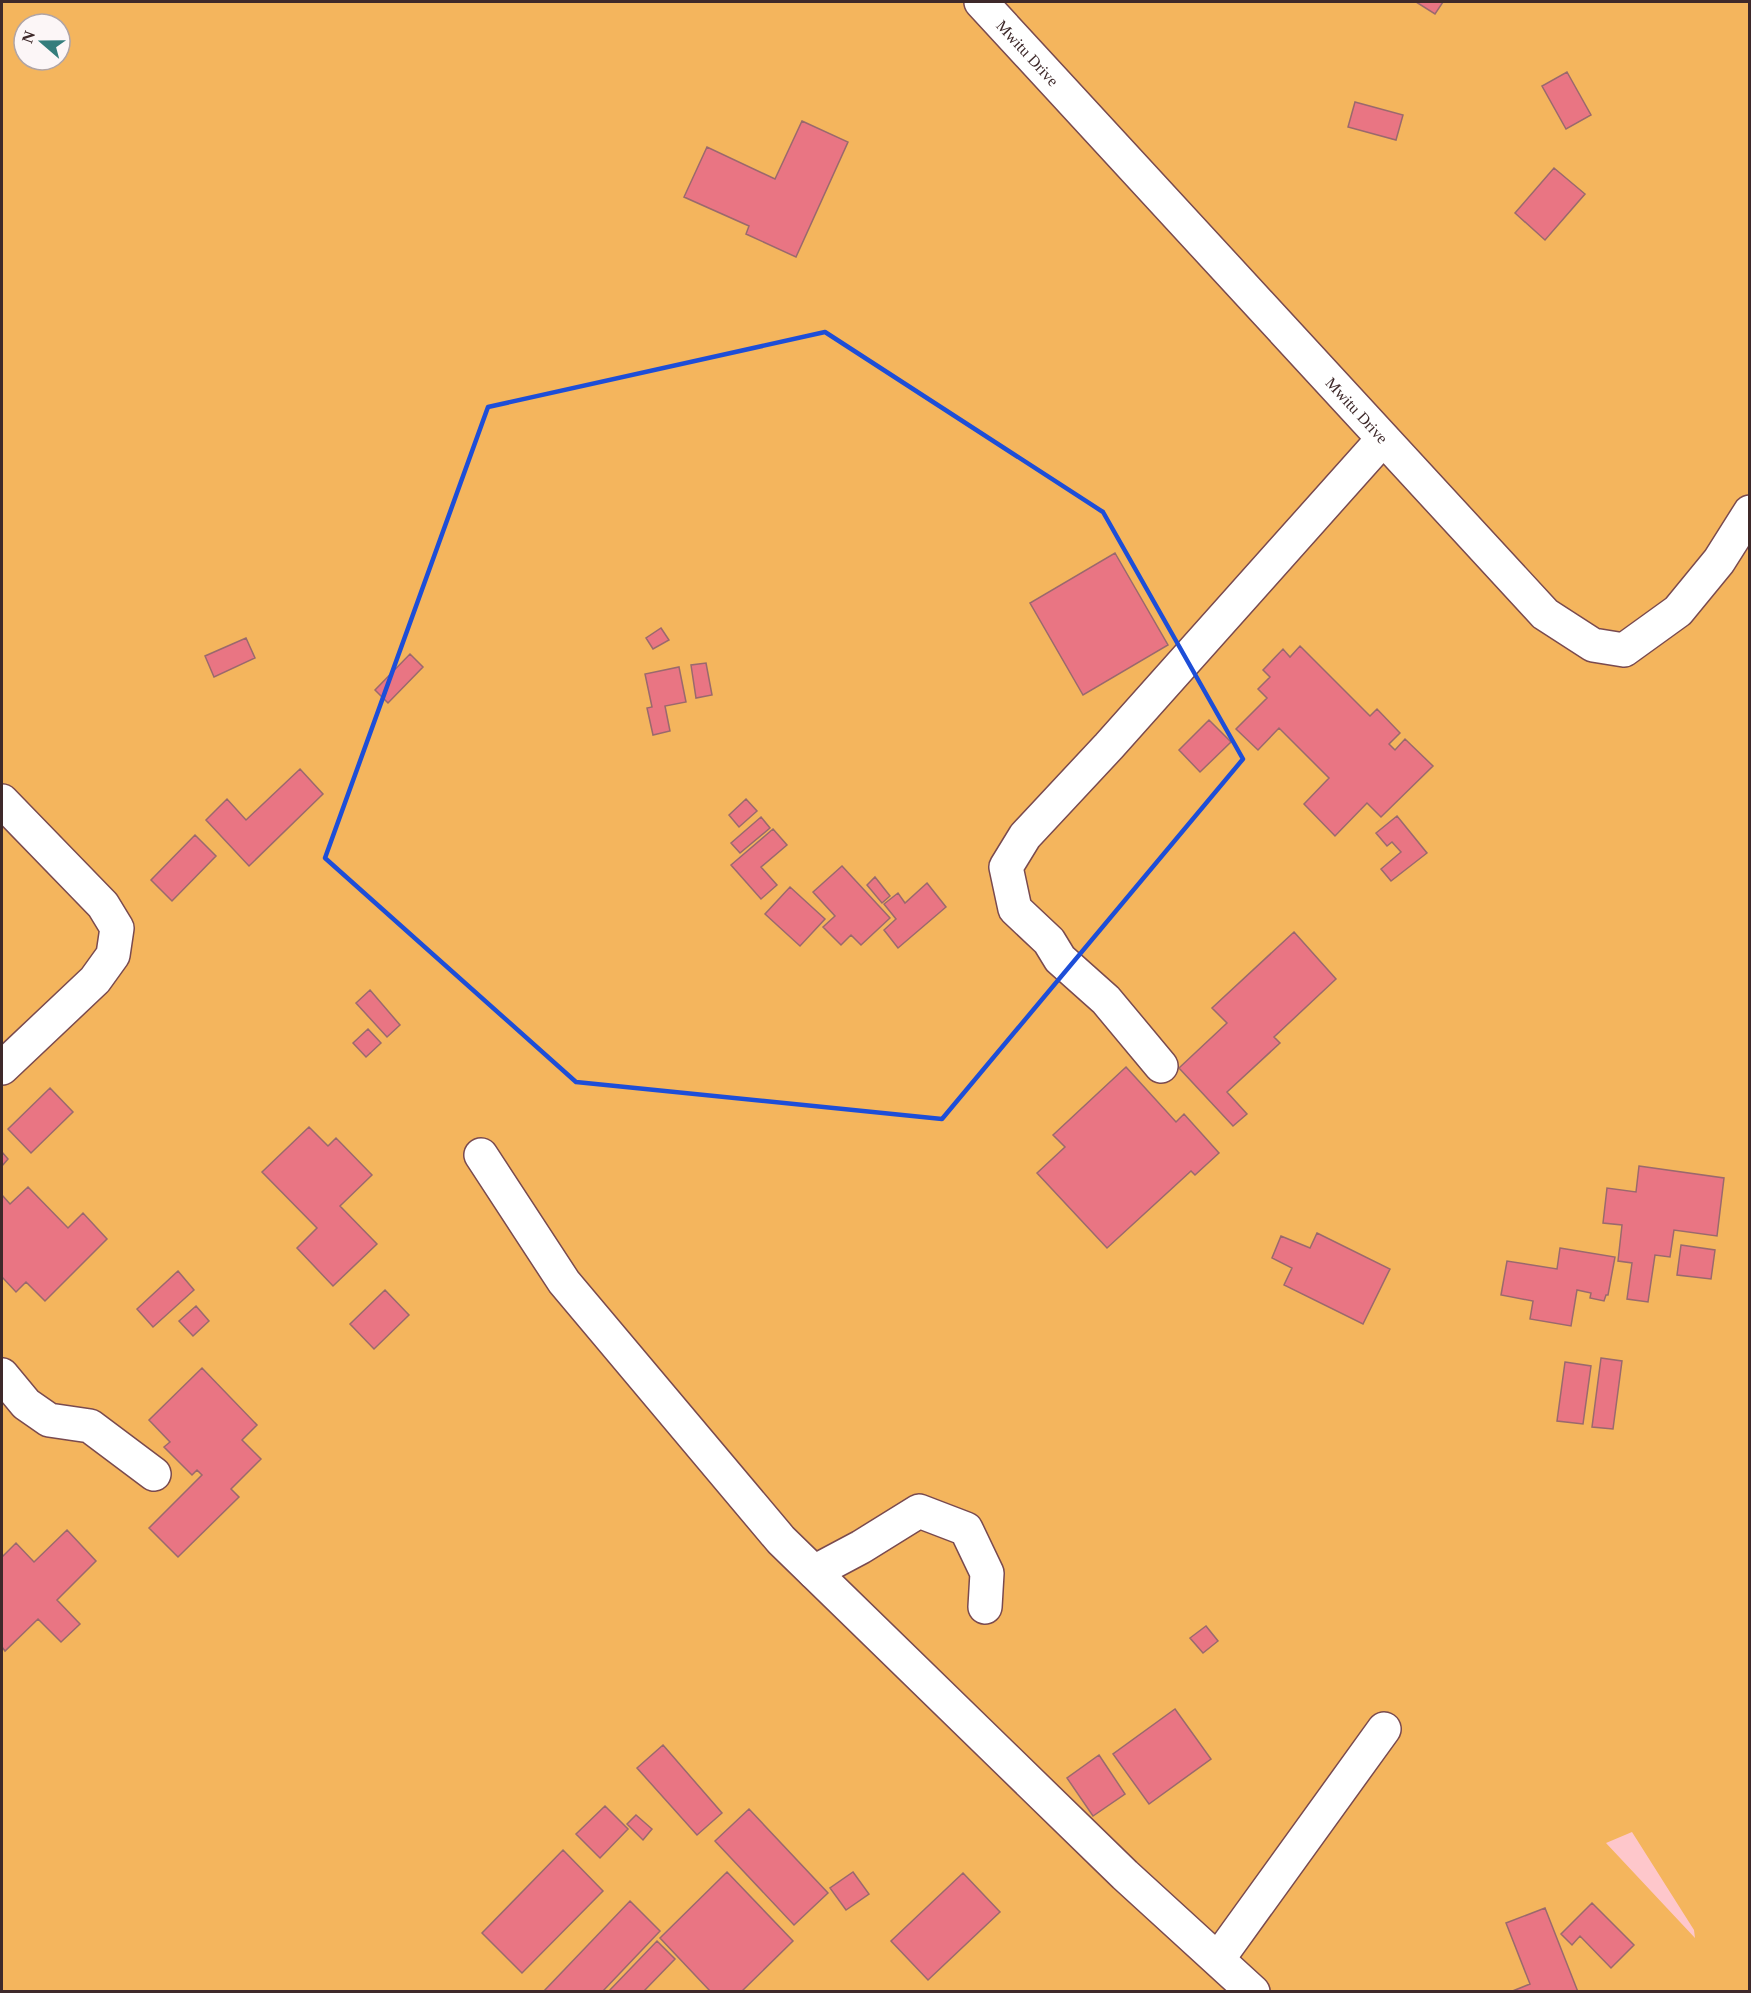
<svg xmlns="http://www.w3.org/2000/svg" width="1751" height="1993" font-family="'Times New Roman',serif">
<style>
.green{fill:#f4b55d;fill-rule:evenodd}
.building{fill:#e97583;stroke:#9a696d;stroke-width:1.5}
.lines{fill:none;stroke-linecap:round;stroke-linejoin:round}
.minor-casing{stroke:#794a4f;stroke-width:36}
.minor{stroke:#fff;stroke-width:33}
.marked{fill:none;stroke:#1d4ed8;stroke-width:4.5;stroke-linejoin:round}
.labels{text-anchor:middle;stroke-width:5;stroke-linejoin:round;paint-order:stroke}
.street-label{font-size:16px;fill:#3e292a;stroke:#fcf6f7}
</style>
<rect width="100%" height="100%" fill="#fec7cb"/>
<path class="green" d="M2,2h1747v1989l-1747,1zM24,24h36v36h-36zM1632,1832l62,98 1,8 -89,-95z"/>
<path class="building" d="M1416,2h27l-8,12z
M1567,72l24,43 -25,14 -24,-43z
M1355,102l48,13 -7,25 -48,-13z
M802,121l46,21 -52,115 -50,-23 3,-8 -65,-29 23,-50 68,32z
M1554,168l31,26 -40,46 -30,-27z
M1115,553l53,92 -85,50 -53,-92z
M661,628l8,12 -16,9 -7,-11z
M246,638l9,20 -41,19 -9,-21z
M1300,646l70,70 7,-7 23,24 -11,11 6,6 10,-11 28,27 -52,51 -14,-14 -32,33 -31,-32 25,-26 -50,-50 -21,22 -22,-21 31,-31 -9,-9 12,-12 -7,-7 20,-21 7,8z
M410,654l13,13 -35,36 -13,-13z
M706,663l6,32 -16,3 -5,-33z
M679,667l7,35 -21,4 5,25 -17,4 -6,-27 5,-1 -7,-33z
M1209,720l22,22 -31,30 -21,-22z
M300,769l23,25 -74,72 -43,-46 21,-21 19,21z
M746,799l11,12 -18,16 -10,-12z
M1397,816l30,37 -36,28 -10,-12 20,-17 -9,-10 -5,4 -11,-13z
M761,817l9,11 -30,25 -9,-10z
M773,829l14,16 -26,22 16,18 -16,14 -30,-34z
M195,835l21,21 -44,45 -21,-21z
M842,866l48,52 -29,27 -10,-10 -10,10 -18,-18 12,-11 -22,-24z
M875,877l15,19 -8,7 -15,-18z
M927,883l19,24 -48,41 -14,-18 12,-11 -12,-15 14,-11 7,10z
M790,887l35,32 -25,27 -35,-32z
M1294,932l42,47 -62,58 6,6 -53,49 20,22 -14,12 -54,-58 48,-45 -15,-15z
M370,990l30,35 -13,12 -31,-34z
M368,1029l13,14 -15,14 -13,-14z
M1126,1067l50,55 8,-8 35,39 -24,22 -4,-4 -84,77 -70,-75 28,-26 -12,-12z
M50,1088l23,24 -42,41 -23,-24z
M309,1127l19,19 8,-8 36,37 -32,31 37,38 -44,42 -36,-38 20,-20 -55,-56z
M2,1152l6,7 -6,7z
M1639,1166l85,12 -7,58 -43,-6 -4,27 -15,-2 -7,47 -21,-3 5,-36 -14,-2 4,-36 -19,-2 4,-35 29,4z
M28,1187l40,41 15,-15 24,26 -62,62 -19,-19 -10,10 -14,-15v-82l8,9z
M1317,1233l73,36 -27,55 -79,-39 8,-17 -20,-10 9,-22 29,12z
M1681,1245l34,5 -4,29 -34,-4z
M1560,1248l55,9 -7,38h-2l-2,6 -14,-3 1,-5 -14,-3 -6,36 -41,-7 3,-18 -32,-6 6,-34 50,8z
M178,1271l16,19 -41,37 -16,-18z
M385,1290l24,25 -35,34 -24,-25z
M196,1306l13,15 -16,15 -14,-15z
M1601,1358l21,3 -9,68 -21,-2z
M1565,1362l26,4 -8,58 -26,-3z
M202,1368l55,57 -15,15 19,19 -30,30 8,8 -61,60 -29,-29 53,-53 -5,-5 -5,5 -28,-28 6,-5 -21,-22z
M67,1530l29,31 -39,39 23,24 -19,18 -23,-23 -33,32 -3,-4v-90l14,-14 18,19z
M1206,1626l12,15 -15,12 -13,-15z
M1175,1709l36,50 -62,45 -36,-50z
M663,1745l59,68 -25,22 -60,-67z
M1099,1755l26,39 -32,22 -26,-38z
M605,1806l23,23 -28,29 -24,-24z
M749,1809l79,84 -34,32 -79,-84z
M636,1815l16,14 -9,11 -16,-16z
M563,1850l40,41 -81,82 -40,-40z
M727,1872l66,69 -52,51h-30l-51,-54z
M853,1872l16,22 -23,16 -16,-22z
M963,1873l37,39 -72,68 -37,-39z
M630,1901l30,30 -58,61h-59z
M1592,1903l42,42 -23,23 -31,-32 -8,9 -11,-11z
M1545,1908l33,84h-68l20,-8 -24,-61z
M657,1941l18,18 -32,33h-35z"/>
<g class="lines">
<defs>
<g id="minor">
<path id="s1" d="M981,2l564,612 48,31 31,5 54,-39 41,-50 31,-49"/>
<path d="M2,801l101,104 14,23 -4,27 -18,25 -93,88"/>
<path d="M1161,1066l-55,-66 -46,-41 -11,-18 -34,-32 -9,-42 19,-31 84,-90 274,-307"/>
<path d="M481,1155l83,127 217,258 344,335 128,117"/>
<path d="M2,1375l24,29 23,16 41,6 64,48"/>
<path d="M814,1572l47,-25 58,-36 47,18 21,44 -2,34"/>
<path d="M1218,1959l166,-230"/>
</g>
</defs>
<use href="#minor" class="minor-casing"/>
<use href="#minor" class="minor"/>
</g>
<path class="marked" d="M825,332l278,180 140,247 -301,360 -366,-37 -251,-224 163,-451z"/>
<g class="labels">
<g class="street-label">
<text dy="6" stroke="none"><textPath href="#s1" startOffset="69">Mwitu Drive</textPath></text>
<text dy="6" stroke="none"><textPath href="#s1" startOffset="555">Mwitu Drive</textPath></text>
</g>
</g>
<rect width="1751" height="1993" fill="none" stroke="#3e292a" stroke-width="6"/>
<g transform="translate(42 42) rotate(290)"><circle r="28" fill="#fcf6f7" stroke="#b0a4a5" stroke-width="1.5"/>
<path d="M0-4.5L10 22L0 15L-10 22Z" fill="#347d7c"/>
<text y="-9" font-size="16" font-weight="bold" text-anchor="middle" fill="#3e292a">N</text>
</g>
</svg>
